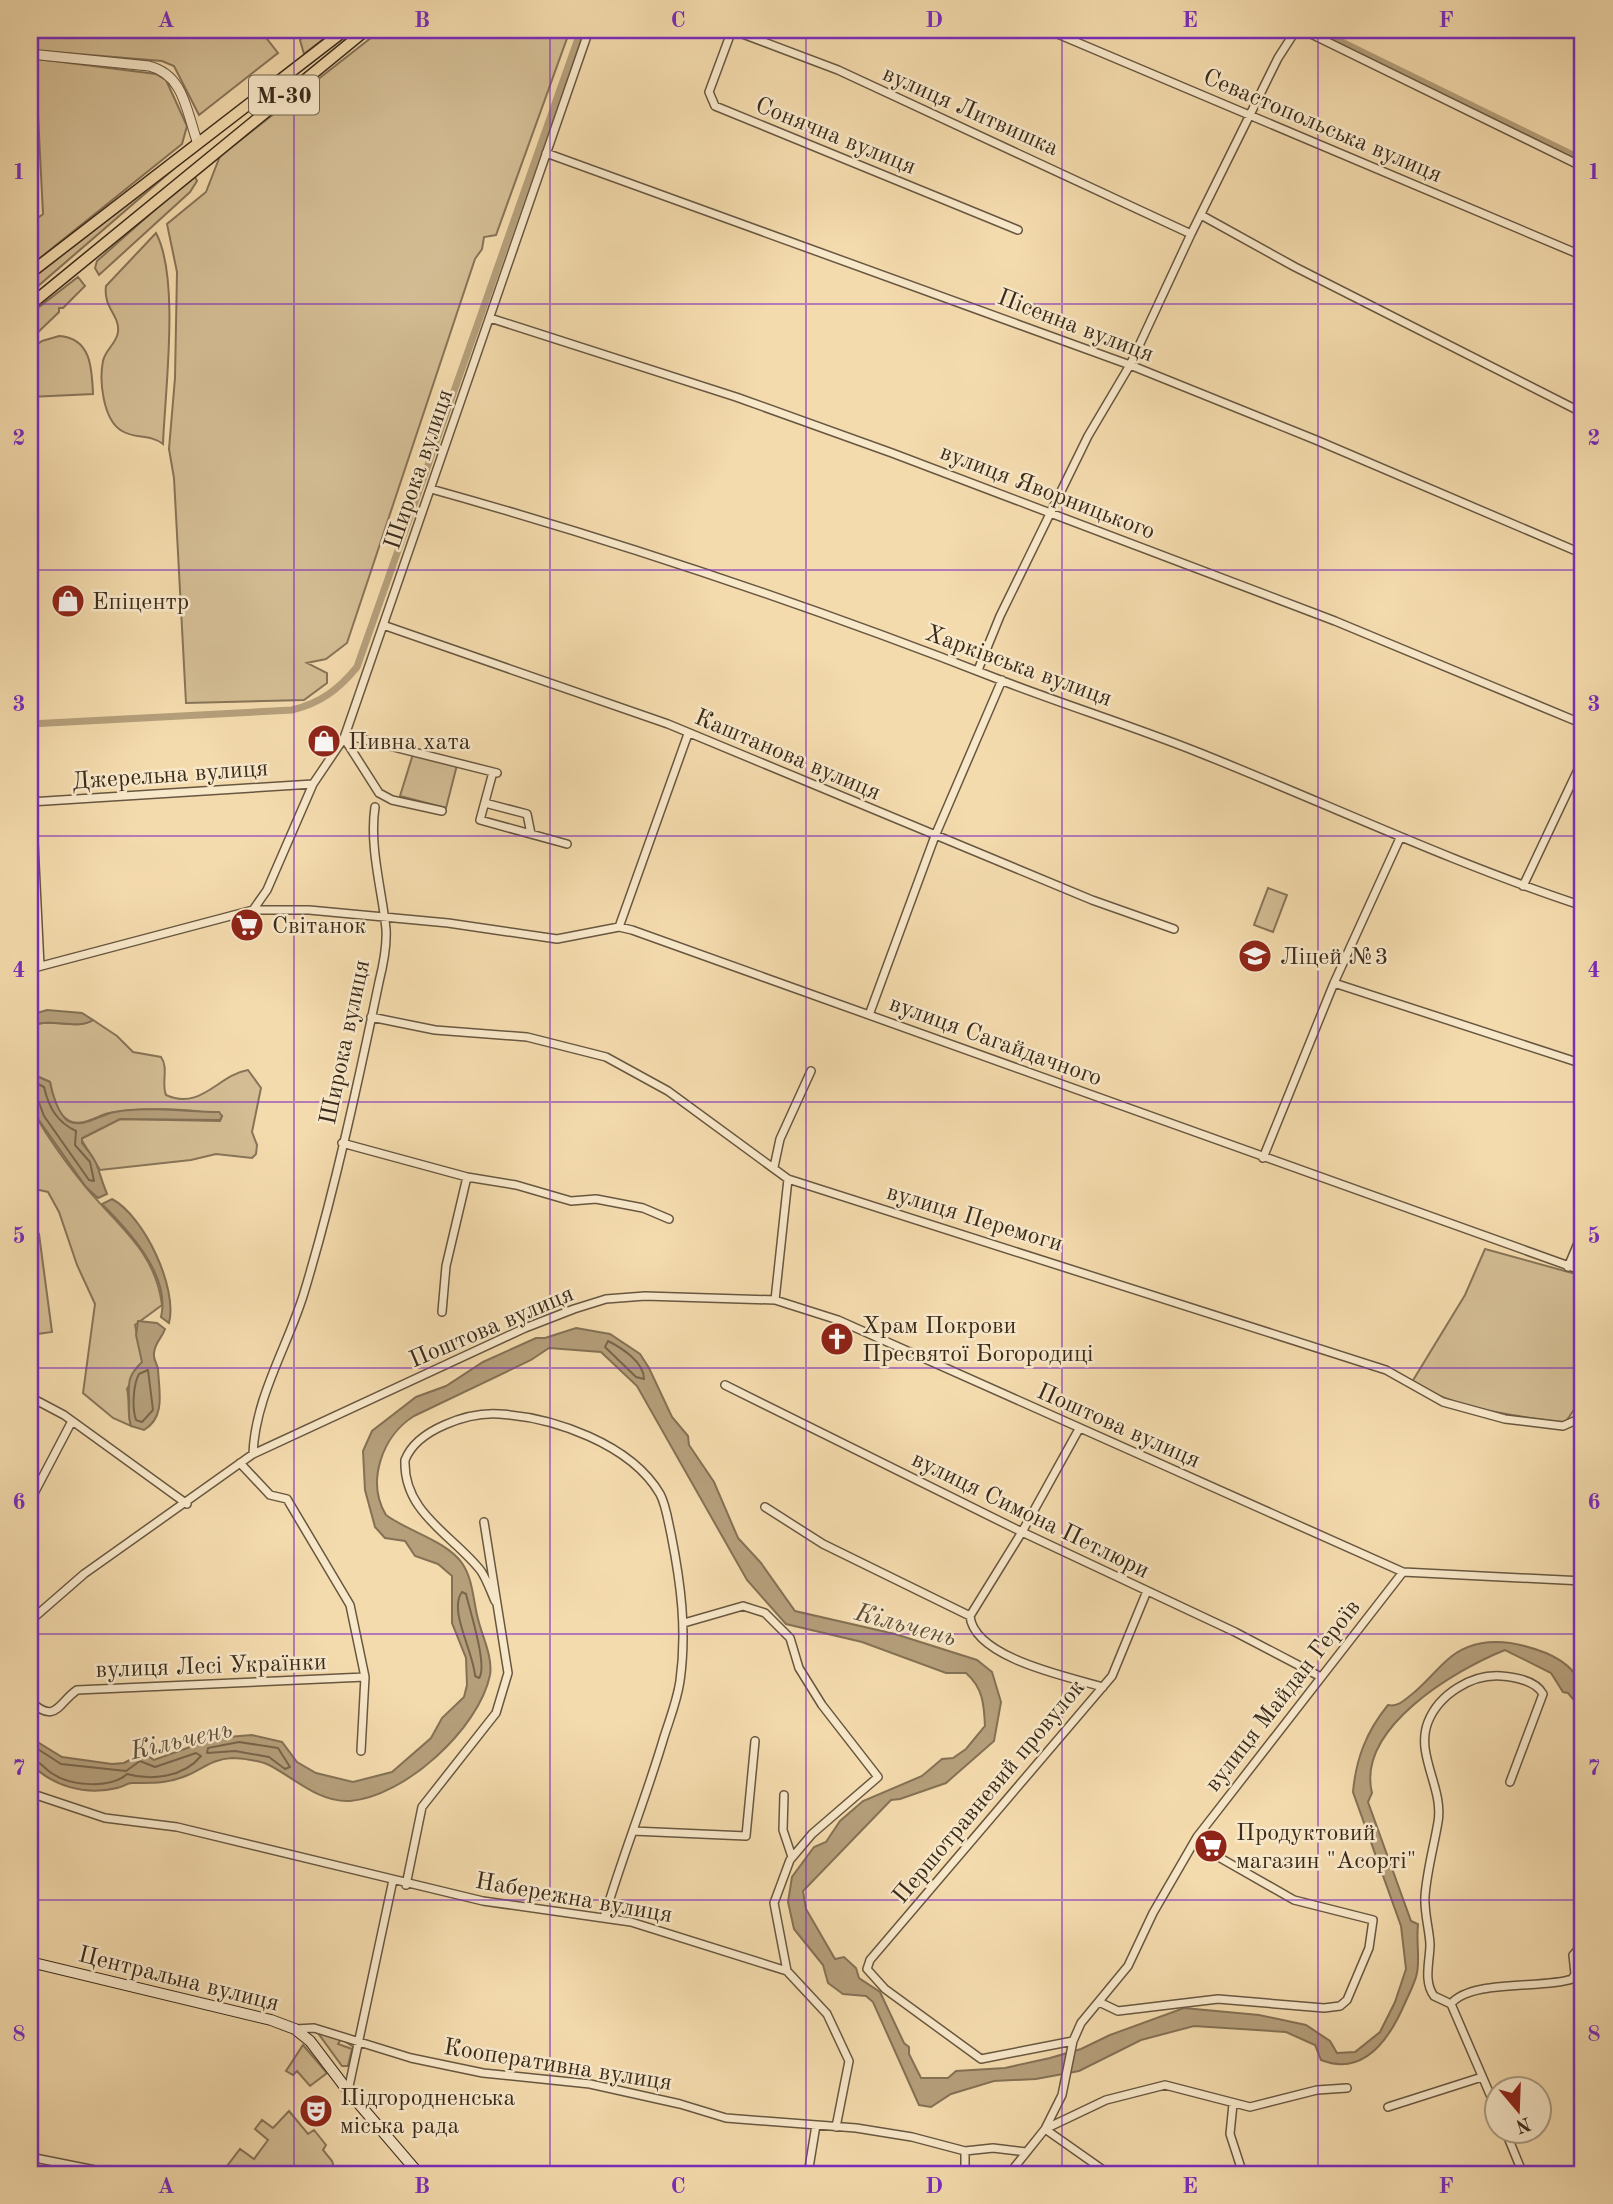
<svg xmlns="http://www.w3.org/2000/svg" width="1613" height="2204" font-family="'Old Standard TT',serif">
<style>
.green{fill:#d4bd94;stroke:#877458;stroke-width:2}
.water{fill:#b59f7b;stroke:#847155;stroke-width:2}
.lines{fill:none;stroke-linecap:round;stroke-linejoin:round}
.shore{stroke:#78654b;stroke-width:2}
.canal{stroke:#b59f7b;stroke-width:7}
.minor-casing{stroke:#685740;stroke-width:10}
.tertiary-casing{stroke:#685740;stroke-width:11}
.secondary-casing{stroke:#3a2b1b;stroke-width:12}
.trunk-casing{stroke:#3a2b1b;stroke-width:13}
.minor{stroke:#f8e8ca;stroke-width:7}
.tertiary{stroke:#f8e8ca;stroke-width:9}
.secondary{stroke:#f8e8ca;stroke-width:10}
.trunk{stroke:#f4dbad;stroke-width:10}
.grid{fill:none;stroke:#7b2cbf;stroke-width:2;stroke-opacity:0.55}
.labels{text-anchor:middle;stroke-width:5;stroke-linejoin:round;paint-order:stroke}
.shield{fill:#f8e8ca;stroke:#736450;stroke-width:2}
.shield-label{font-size:23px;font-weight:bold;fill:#3a2b1b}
.street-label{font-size:24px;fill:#3a2b1b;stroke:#f8e8ca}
.poi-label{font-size:24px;fill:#3a2b1b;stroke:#f8e8ca;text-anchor:start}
.water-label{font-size:26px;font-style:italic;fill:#5f4e38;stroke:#f8e8ca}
.neatline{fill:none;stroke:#7b2cbf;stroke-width:2.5}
.grid-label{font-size:23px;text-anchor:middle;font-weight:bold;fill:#7b2cbf}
</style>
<rect width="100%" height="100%" fill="#f4dbad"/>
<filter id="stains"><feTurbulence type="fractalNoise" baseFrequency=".00286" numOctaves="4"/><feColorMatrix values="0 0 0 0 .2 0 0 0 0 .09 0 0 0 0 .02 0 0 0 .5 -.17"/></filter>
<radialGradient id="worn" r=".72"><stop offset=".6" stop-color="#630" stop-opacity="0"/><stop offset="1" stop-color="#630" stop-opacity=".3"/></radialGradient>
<path class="green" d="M30,30h230l18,23 -79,62 -25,-49 -12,-5 -132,-11z
M309,30h26l-31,24 -4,-14z
M381,30h189l-74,205 -12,2 -2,12 -7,10 -128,384 -21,16 -19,4 20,10v10l-23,17 -118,3 -12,-225 -5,-29 6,-71 2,-106 -10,-48 39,-32 14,-36z
M30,58l126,16 10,6 21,46 -5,18 -152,122v-42l13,-10 -6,-119 -7,-21z
M184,160l-154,133v-13z
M194,175l3,6 -7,11 -91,83 -4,-7 2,-7z
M156,233c24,45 9,157 7,211 -13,-10 -28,-5 -41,-13 -19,-11 -23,-50 -19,-70 2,-11 14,-18 15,-29 2,-17 -15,-24 -12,-46z
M78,277l7,9 -22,22h-4v4l-29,28v-26z
M59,336c32,2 33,32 34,58l-63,3v-47l12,-9z
M413,754l44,11 -11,43 -46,-12z
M1268,888l19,7 -14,37 -19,-7z
M93,1020l24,16 16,16 28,5c8,11 0,26 5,38 35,16 52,-20 82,-25l13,18 -9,44 5,13 -1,9 -4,4 -36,-4 -25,6 -91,10 -19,-31 39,-20 100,2 2,-5c-29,-8 -83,-9 -113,-3 -13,3 -28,15 -41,7 -11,-6 -16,-27 -18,-38l-20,-9v-46c19,-11 46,4 63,-7z
M30,1081c4,12 1,26 7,37 13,23 31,47 47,67 32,40 71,64 78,120l-27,20 8,37 -16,27c3,13 0,24 4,37l-18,-8 -30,-25 12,-89 -18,-39 -18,-53 -11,-20 -18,-4z
M39,1234l13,98 -22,3v-99z
M1485,1249l98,27v120l-18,27c-53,-8 -107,-13 -153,-41l53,-87z
M315,2029l39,11 -2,6 -11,-7 -3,5 14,5 -4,17h-6z
M303,2045l24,28 -17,13 -13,-15 -4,4 -7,-4z
M289,2111l19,23 6,-4 12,15 -3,5 9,11 4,13h-115l19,-25 14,10 14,-19 -13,-11 7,-9 11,8z"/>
<path class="water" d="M47,1010l35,3 11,7c-16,11 -44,-4 -63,7v-12z
M30,1073l20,9c2,11 8,32 18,39 15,8 33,-7 47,-9 30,-6 73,0 104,0l3,4 -2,4 -100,-1 -38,19v5c20,24 14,25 25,51l-9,4 -12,-11 -50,-71z
M112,1199c32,17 66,89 57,124l-8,-6c10,-41 -32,-86 -59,-113z
M138,1321l19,2 8,6c-3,9 -10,13 -11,24 -1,7 3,10 4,16 1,22 8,48 -14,61l-13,-4c-4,-12 -1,-18 -2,-29 -1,-18 1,-23 13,-35l-6,-27z
M576,1328l34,6 30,20 9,14 23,49 16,19 1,9 25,37 24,56 23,25 34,48 100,23 82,26 15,12 9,30 -7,39 -48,42 -46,16 -9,1 -88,91 3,18 29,50 9,-2 12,11 3,10 21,14 24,51 5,4v7l12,24h27l8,-7 49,-3 45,-10 31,-9 29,-14 74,-27 75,7 47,10 24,16 7,12 18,-1 25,-20 15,-30 11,-33 -5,-43 -48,-134c3,-33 13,-60 35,-87 10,2 15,-4 23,-10 13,-10 22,-22 34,-33 29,-28 68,-22 101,-9 39,17 37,36 37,74l-5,-22 -10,-12 -5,-1 -12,-19 -46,-23c-50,20 -149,78 -133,143l-4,9 43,119 7,3c-2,17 2,33 -1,49 -2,10 -8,21 -12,30 -15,35 -41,74 -84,57l-6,-15 -29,-13 -92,-6 -53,14 -62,31 -43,8 -42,2 -43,13 -20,13 -12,-2 -46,-103 -7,-6 -23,-2 -15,-11 -5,-18 -29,-36 -6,-27 4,-25 22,-30 12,-5 14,-21 23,-20 59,-25 20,-17 11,-1 13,-9 19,-23c-1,-22 -2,-38 -19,-53h-20l-84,-31 -76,-18 -39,-44 -110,-194 -36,-34 -52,-4 -18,12 -117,56c-32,20 -48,66 -28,99 23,17 59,25 76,48 11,16 11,37 16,56 4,17 15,38 12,56 -11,54 -86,122 -140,126 -31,2 -57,-24 -81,-36 -8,-4 -28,-7 -37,-7 -19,1 -28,10 -44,17 -20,9 -35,8 -56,8 -5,0 -9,4 -15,5 -32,8 -65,-2 -87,-25v-30l7,2 -1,6 26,16 50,7 12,-1 19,-10 11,7 61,-22 37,-3 30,7 15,20 19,11 37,9 39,-10 39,-34 11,-20 22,-21 3,-12 -1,-27 -14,-35v-47l-14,-12 -23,-8 -10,-15 -20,-3 -10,-11 -10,-37 -2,-39 9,-20 44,-34 30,-11 37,-24 53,-24h9z"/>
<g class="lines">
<path class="shore" d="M30,1080l14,7c5,21 13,35 32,44l-1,14 15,17 4,19 -5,-1 -45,-64 -6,-16 -8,-3
M608,1341c14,7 36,21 36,38l-8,-2 -31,-30z
M148,1370l5,40 -11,12 -6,-2c-4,-12 -3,-35 3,-46z
M462,1592l4,2c4,17 22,73 13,84l-4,-2c-1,-23 -27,-66 -13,-84z
M239,1742l39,6 12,19 -5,2 -16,-12 -34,-6 -28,2 1,-5z
M30,1744l31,20 65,7 14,-10 15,6 41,-14 5,3c-17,21 -50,25 -74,18 -16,15 -56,12 -74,0 -9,-5 -13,-14 -23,-15"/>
<path class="canal" d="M1317,30l266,130
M30,724l262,-14c29,-7 47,-21 65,-43l224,-637"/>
<defs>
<path id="minor" d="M732,30l106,40 353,164
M732,30l-23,62 6,14 303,124
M1048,30l535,226
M1303,30l280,137
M546,153l584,212 186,75 267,114
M1201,215l94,52 288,146
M490,318l246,79 156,56 443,168 248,103
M431,489c194,54 385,119 572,192 65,25 132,46 197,72 128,51 252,110 383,153
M383,625l285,99 424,176 82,29
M978,670l22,-54 88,-180 42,-71 61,-131 87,-176 18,-28
M344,738h14l139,35
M344,738l35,55 13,7 50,11
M493,772l-13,48 87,24
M30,802l283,-18
M32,802l8,164
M485,803l42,11 4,20
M1523,886l60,-127
M253,910l14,-20 46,-106 31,-46 245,-708
M619,927l69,-193
M30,969l223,-59h56l139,13 109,16 62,-12 13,3 951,341
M1334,983l249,81
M869,1015l66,-179 67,-156
M371,1017l64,13 92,7 79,20 62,34 120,88 598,191 57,32 62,17 58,7 20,-9
M342,1143l125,34 49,8 55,16 25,-2 47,9 26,11
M1263,1158l71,-175 66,-145
M774,1167l6,-28 31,-68
M1568,1267l15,-36
M775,1300l13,-121
M442,1312l4,-46 21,-89
M725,1385l297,147 213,100 86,45
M30,1397l34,18 123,89
M253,1454c2,-57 35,-108 51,-161 30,-99 54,-210 75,-311 4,-16 8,-37 7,-53 -4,-39 -17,-82 -11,-122
M240,1463l30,32 17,4 63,106 15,72 -4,74
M30,1501l42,-80
M765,1507l58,37 147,72c4,42 99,61 133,71
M495,1601c-4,-9 -8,-21 -14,-30 -28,-36 -78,-58 -76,-111 12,-31 64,-48 94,-46 54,3 132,30 161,80 6,11 8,27 11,40 10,50 16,97 9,147 -3,20 -10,37 -16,56 -18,61 -42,120 -60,181
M970,1616l52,-84 57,-103
M30,1621l54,-47 169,-120 272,-126 49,-19 32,-10 39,-3 130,4 63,20 565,252 180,9
M684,1623l59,-17 22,7 25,25 9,30 23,37 56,72 -66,57 -22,26 -16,43 13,68
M30,1701c26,24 28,2 47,-11l288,-13
M30,1793l75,25 72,9 306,74 148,21 156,49 40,43 22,47 -13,66
M784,1795l-1,35 9,27
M633,1831l113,5 9,-95
M406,1885l16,-78 74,-94 12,-40 -24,-151
M1099,2002l19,9 100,-12 106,9 16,-2 7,-6 22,-52 4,-28 -79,-20 -100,-57
M1451,2004c19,-25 94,-15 121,-25l3,-5 -2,-19 10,-11
M295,2029l19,-1 97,30 72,15 107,11 90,20 46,14 130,10 56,9 53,14 28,-3 33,4
M1073,2041l-92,18 -96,-70 -18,-20 3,-9 242,-284 35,-85
M348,2091l45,-211
M1233,2104l-3,30 13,40
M1388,2107l94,-30
M1498,2113l-47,-109 -17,-8c-11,-15 -4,-35 -4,-52 -1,-16 -6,-32 -5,-48 2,-26 9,-50 13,-74 6,-34 -23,-67 -10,-100 11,-28 44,-48 73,-46 14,1 35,5 42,18l-33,88
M1505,2130l18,44
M965,2151v23
M30,2157l85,17
M808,2174l8,-49
M1009,2174l36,-45 17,-34 11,-54 8,-18 47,-57 25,-53 44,-76 206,-265
M1109,2174l-64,-45 61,-29 59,-15 85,22 67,-17 30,-2"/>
<path id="tertiary" d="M30,54l119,12c35,9 37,44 48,75"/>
<path id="secondary" d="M30,1962l241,58 24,9 15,12 38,50 71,83"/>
<path id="trunk" d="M30,273l315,-243
M30,305l336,-275"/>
</defs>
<use href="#minor" class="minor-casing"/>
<use href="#tertiary" class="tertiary-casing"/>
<use href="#secondary" class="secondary-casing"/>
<use href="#trunk" class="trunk-casing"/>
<use href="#minor" class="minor"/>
<use href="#tertiary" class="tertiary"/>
<use href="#secondary" class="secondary"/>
<use href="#trunk" class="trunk"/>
</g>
<path class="grid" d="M294,30v2144M550,30v2144M806,30v2144M1062,30v2144M1318,30v2144M30,304h1553M30,570h1553M30,836h1553M30,1102h1553M30,1368h1553M30,1634h1553M30,1900h1553"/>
<defs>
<symbol id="shop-disc" viewBox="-11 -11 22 22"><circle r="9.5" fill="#8f2418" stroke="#f8e8ca"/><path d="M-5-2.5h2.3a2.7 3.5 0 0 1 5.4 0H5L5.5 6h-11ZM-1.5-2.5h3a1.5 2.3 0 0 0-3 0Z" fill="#fff"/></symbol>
<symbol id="supermarket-disc" viewBox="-11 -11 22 22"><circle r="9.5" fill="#8f2418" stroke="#f8e8ca"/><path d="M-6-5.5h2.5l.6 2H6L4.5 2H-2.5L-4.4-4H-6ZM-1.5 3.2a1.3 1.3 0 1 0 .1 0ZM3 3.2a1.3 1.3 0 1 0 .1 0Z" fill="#fff"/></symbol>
<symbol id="school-disc" viewBox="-11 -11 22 22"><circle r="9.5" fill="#8f2418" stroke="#f8e8ca"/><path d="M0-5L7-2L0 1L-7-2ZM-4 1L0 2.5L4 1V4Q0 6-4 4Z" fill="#fff"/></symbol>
<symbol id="church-disc" viewBox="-11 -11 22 22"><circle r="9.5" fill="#8f2418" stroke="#f8e8ca"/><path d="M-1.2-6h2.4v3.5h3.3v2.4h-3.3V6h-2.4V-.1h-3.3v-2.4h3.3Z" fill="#fff"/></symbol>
<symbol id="theatre-disc" viewBox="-11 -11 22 22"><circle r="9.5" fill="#8f2418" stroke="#f8e8ca"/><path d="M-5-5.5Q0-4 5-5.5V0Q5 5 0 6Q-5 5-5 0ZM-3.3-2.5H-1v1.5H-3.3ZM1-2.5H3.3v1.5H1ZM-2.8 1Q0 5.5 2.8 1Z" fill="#fff"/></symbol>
</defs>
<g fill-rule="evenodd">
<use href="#shop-disc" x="49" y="582" width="38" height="38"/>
<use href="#shop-disc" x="305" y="722" width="38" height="38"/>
<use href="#supermarket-disc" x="228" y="906" width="38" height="38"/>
<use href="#school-disc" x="1236" y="937" width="38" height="38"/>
<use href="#church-disc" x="818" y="1320" width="38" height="38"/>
<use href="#supermarket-disc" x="1192" y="1827" width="38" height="38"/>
<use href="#theatre-disc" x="297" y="2092" width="38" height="38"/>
</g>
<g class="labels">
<rect class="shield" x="249" y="75.5" width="70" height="39" rx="5"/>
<g class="shield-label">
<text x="284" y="103">М-30</text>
</g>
<g class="street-label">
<text transform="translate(971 110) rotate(24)" y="8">вулиця Литвишка</text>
<text transform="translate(1323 125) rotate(23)" y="8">Севастопольська вулиця</text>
<text transform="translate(836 135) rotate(22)" y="8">Сонячна вулиця</text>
<text transform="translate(1076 325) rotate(21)" y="8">Пісенна вулиця</text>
<text transform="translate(418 469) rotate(-71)" y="8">Широка вулиця</text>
<text transform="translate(1048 491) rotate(21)" y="8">вулиця Яворницького</text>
<text transform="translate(1019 665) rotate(20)" y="8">Харківська вулиця</text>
<text transform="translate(788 754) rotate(23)" y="8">Каштанова вулиця</text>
<text transform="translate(170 774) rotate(-4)" y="8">Джерельна вулиця</text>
<text transform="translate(996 1040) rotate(20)" y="8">вулиця Сагайдачного</text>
<text transform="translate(344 1042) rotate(-78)" y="8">Широка вулиця</text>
<text transform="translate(975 1217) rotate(17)" y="8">вулиця Перемоги</text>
<text transform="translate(491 1326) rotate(-23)" y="8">Поштова вулиця</text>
<text transform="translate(1119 1425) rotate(24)" y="8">Поштова вулиця</text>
<text transform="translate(1031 1514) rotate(26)" y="8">вулиця Симона Петлюри</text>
<text transform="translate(211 1665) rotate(-2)" y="8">вулиця Лесі Українки</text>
<text transform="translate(1282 1695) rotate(-52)" y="8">вулиця Майдан Героїв</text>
<text transform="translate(988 1791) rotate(-50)" y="8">Першотравневий провулок</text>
<text transform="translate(574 1897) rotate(10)" y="8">Набережна вулиця</text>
<text transform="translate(179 1978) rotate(14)" y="8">Центральна вулиця</text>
<text transform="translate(558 2064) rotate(9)" y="8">Кооперативна вулиця</text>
</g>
<g class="poi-label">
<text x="92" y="609">Епіцентр</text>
<text x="348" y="749">Пивна хата</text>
<text x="272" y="933">Світанок</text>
<text x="1280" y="964">Ліцей №3</text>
<text x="862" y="1333">Храм Покрови<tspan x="862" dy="28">Пресвятої Богородиці</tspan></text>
<text x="1236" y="1840">Продуктовий<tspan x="1236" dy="28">магазин "Асорті"</tspan></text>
<text x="340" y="2105">Підгородненська<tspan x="340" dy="28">міська рада</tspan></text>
</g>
<g class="water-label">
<text transform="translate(906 1624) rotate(15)" y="9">Кільчень</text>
<text transform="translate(181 1739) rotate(-13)" y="9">Кільчень</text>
</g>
</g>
<rect width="1613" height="2204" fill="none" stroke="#f4dbad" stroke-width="77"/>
<g transform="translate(1518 2110) rotate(161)"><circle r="33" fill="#f8e8ca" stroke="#ac9c84" stroke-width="2"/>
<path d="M0-5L12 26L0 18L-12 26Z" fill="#8f2418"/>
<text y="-10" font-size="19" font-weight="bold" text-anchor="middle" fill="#3a2b1b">N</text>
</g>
<rect x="38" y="38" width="1536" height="2128" class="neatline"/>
<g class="grid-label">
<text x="166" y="27">A</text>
<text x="422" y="27">B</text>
<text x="678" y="27">C</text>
<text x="934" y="27">D</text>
<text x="1190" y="27">E</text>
<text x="1446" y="27">F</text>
<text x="19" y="179">1</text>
<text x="1594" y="179">1</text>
<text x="19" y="445">2</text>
<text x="1594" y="445">2</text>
<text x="19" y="711">3</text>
<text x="1594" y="711">3</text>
<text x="19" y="977">4</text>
<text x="1594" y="977">4</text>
<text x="19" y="1243">5</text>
<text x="1594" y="1243">5</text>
<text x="19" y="1509">6</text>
<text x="1594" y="1509">6</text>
<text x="19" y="1775">7</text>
<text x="1594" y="1775">7</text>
<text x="19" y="2041">8</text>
<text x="1594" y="2041">8</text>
<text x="166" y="2193">A</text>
<text x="422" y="2193">B</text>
<text x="678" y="2193">C</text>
<text x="934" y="2193">D</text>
<text x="1190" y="2193">E</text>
<text x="1446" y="2193">F</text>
</g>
<rect width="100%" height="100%" filter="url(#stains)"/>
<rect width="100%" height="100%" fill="url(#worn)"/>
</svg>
